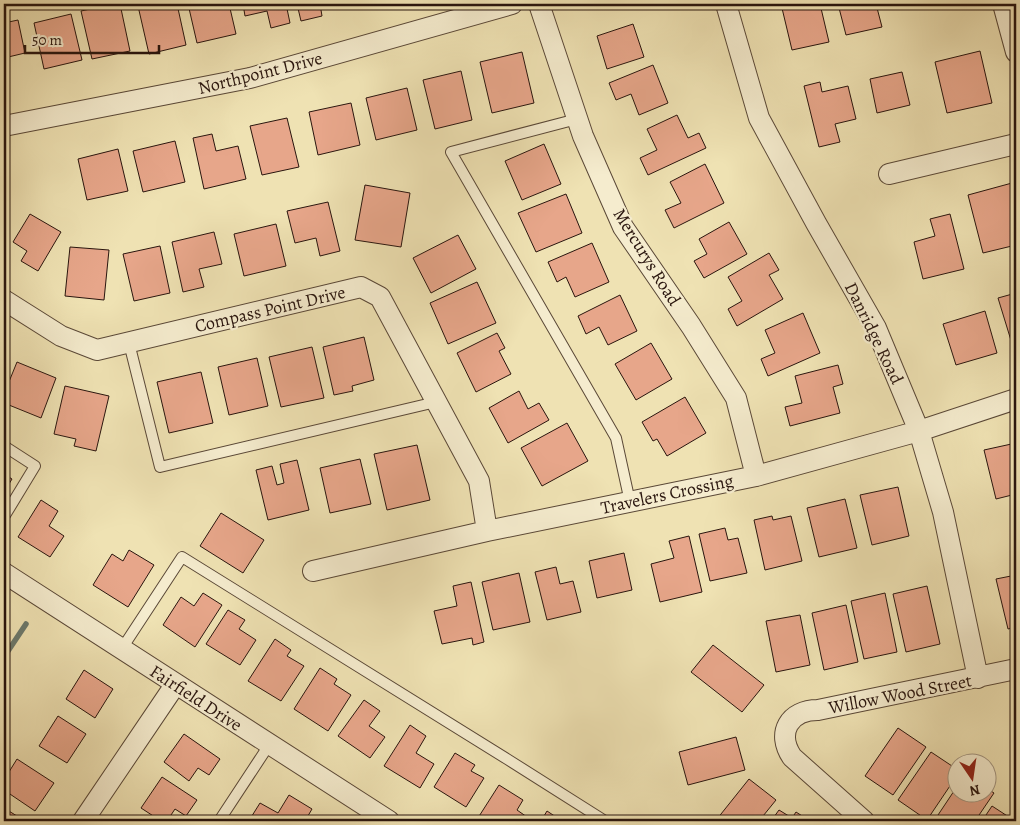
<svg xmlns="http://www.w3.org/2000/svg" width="1020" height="825" font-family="Alegreya,serif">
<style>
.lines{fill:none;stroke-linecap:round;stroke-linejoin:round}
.stream{stroke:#6d7a6d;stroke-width:5.5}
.building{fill:#e7a68a;stroke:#29150e}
.lane-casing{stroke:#5a4837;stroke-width:12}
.street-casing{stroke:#5a4837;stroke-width:22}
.lane{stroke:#f5ecce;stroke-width:10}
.street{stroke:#f5ecce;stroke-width:20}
.labels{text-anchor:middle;stroke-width:4.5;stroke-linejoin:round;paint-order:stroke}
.street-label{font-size:18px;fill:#29150e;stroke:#f5ecce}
</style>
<rect width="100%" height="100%" fill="#efe2b3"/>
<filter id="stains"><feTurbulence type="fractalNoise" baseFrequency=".004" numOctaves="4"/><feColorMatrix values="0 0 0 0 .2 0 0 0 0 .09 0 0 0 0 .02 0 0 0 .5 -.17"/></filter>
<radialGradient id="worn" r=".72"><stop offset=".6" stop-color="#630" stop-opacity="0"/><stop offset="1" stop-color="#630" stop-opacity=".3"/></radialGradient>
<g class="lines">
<path class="stream" d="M4,657l22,-33"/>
</g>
<path class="building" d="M113,4h7l10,47 -38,8 -11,-48z
M146,4h31l9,41 -37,9 -11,-48z
M188,4h41l7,30 -39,9z
M243,4h43l4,19 -19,5 -4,-17 -22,5z
M297,4h23l2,12 -21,5z
M781,4h39l9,38 -37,8z
M838,4h38l6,23 -36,8z
M71,14l11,46 -38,9 -10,-46z
M18,20l7,33 -21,5 4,18 -4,1v-54z
M633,24l11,33 -37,12 -10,-33z
M980,51l12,52 -45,10 -12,-51z
M522,52l12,51 -42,10 -12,-51z
M653,65l15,38 -29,12 -8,-21 -15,6 -7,-17z
M461,71l11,49 -37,9 -12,-49z
M902,72l8,33 -33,8 -7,-34z
M820,82l2,10 26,-6 8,33 -21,5 5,18 -21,5 -15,-61z
M407,88l10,42 -41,10 -10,-42z
M351,103l9,42 -42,10 -9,-43z
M677,115l11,23 11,-5 7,15 -58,27 -8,-17 17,-8 -10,-21z
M287,118l12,49 -37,8 -12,-49z
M212,134l4,17 22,-5 8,33 -42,10 -11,-51z
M175,141l10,41 -42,10 -10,-41z
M544,144l17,40 -39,16 -17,-39z
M118,149l10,42 -41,9 -9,-41z
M705,164l19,39 -50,25 -9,-18 16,-7 -11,-21z
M1012,183l4,17v45l-33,8 -15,-58z
M365,185l45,8 -9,54 -46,-7z
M566,194l16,39 -46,19 -18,-39z
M328,202l12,49 -20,5 -4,-18 -21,5 -8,-32z
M30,214l31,18 -23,39 -17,-10 6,-10 -14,-9z
M950,214l14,55 -41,10 -9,-37 21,-6 -5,-17z
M729,222l18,32 -43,24 -10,-17 13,-7 -8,-15z
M276,224l10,42 -42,10 -10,-42z
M214,232l8,32 -23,5 5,18 -21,5 -11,-50z
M458,235l18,34 -45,24 -18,-35z
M592,243l17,39 -34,15 -9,-20 -9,5 -9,-20z
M160,246l10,47 -36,8 -11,-47z
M70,247l39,3 -5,50 -39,-4z
M769,253l10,17 -10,5 14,24 -46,27 -9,-17 14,-8 -14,-24z
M477,282l19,41 -48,21 -18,-41z
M1016,293v53l-3,1 -15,-49z
M620,295l17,36 -29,14 -9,-18 -13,7 -8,-18z
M985,311l12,42 -41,12 -13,-41z
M803,313l17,40 -52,23 -7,-17 14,-6 -10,-23z
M497,333l8,15 -6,3 12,23 -35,18 -19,-39z
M364,337l10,43 -22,6 1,5 -19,4 -11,-48z
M651,343l21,36 -36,21 -21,-36z
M312,347l12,51 -43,9 -12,-50z
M257,358l11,48 -39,9 -11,-48z
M17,362l39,16 -15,40 -37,-15v-9z
M838,365l5,19 -10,3 7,26 -50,13 -5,-19 17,-4 -7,-27z
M201,372l12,51 -44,10 -12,-51z
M65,386l44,10 -13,55 -22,-5 2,-7 -22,-5z
M519,391l9,18 11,-6 10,17 -41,23 -19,-35z
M685,397l21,36 -39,23 -10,-17 -4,2 -11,-19z
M567,423l21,38 -46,25 -21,-38z
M1016,443v51l-20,5 -12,-49z
M417,445l13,55 -43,10 -13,-56z
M360,459l11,45 -41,9 -10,-45z
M297,460l12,50 -41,10 -12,-50 16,-4 5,19 7,-2 -4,-19z
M4,474l8,5 -8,13z
M898,487l11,49 -37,9 -12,-50z
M845,499l12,49 -38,9 -12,-49z
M41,500l17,11 -9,15 15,10 -14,21 -32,-20z
M221,513l43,27 -21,33 -43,-27z
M772,516l1,4 18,-4 11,45 -37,9 -11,-50z
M725,528l3,12 10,-2 9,35 -37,8 -11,-47z
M689,536l13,56 -42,10 -9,-38 23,-6 -5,-17z
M129,550l25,15 -26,42 -35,-22 19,-31 11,7z
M624,553l8,37 -35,8 -8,-37z
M556,567l4,17 13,-3 8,31 -34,8 -12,-48z
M519,573l11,49 -37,8 -11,-48z
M1016,575v52l-8,2 -12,-50z
M471,582l13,60 -11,3 -1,-7 -30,6 -8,-33 23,-5 -4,-20z
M927,586l13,58 -34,8 -13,-58z
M203,593l19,12 -27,42 -32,-22 18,-28 13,9z
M885,593l12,59 -33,7 -13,-58z
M846,605l12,57 -34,8 -12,-57z
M228,610l17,10 -6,9 17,11 -16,25 -34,-21z
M800,615l10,50 -34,7 -10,-51z
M275,639l16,11 -4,6 17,10 -23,35 -33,-20z
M713,645l51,40 -22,27 -51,-40z
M320,668l17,11 -3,5 17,11 -23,36 -34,-22z
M84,670l29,19 -18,29 -29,-19z
M364,700l16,11 -11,15 16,11 -15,21 -32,-22z
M58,716l28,18 -19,29 -28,-17z
M410,725l16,11 -10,17 18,11 -14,24 -36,-22z
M898,728l28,19 -33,48 -28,-19z
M184,734l36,25 -11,16 -11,-7 -9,13 -25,-19z
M736,737l9,33 -57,15 -9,-33z
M931,752l27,18v4l-31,46 -29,-20z
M455,753l20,12 -4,6 13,7 -18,29 -32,-20z
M17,759l37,24 -19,28 -31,-21v-10z
M162,777l35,23 -11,16 -11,-7 -8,12h-6l-20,-13z
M749,779l27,21 -17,21h-39l-3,-2z
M499,785l24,15 -6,10 10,7 -3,4h-48z
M958,785v7h30v-3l6,4 -19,28h-41z
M289,795l23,14 -7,12h-50l-5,-2 10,-16 18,10z
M992,806l23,15h-33z
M4,808l21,13h-21z
M779,810l13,8 4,-6 14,9h-39z
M547,811l15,10h-21z"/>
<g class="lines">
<defs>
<path id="lane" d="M577,119l-126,33 165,286 14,64
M129,343l31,124 276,-65
M4,446l31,20 -31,51
M121,650l61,-93 325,202 98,62
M219,821l50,-76"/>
<path id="street" d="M539,4l44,132 40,91 68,99 45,72 20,78
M726,4l33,114 57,105 60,105 43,103 24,81 35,166
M1003,4l13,48
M4,126l246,-48 262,-74
M889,174l127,-30
M4,300l57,36 36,14 264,-63 19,10 99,184 8,50
M313,571l174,-40 269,-55 163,-45 97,-32
M4,573l385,248
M83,821l92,-136
M864,821l-72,-64c-16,-24 -3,-47 26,-47l198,-41"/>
</defs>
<use href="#lane" class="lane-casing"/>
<use href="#street" class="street-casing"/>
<use href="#lane" class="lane"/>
<use href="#street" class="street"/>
</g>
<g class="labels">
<g class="street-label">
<text transform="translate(260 73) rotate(-14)" y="6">Northpoint Drive</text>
<text transform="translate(647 257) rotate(58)" y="6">Mercurys Road</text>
<text transform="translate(270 309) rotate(-13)" y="6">Compass Point Drive</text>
<text transform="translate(874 333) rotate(64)" y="6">Danridge Road</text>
<text transform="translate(667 494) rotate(-12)" y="6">Travelers Crossing</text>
<text transform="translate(900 694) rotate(-11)" y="6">Willow Wood Street</text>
<text transform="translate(196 698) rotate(33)" y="6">Fairfield Drive</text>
</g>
</g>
<rect width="1020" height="825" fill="none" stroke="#efe2b3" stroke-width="20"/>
<rect x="5" y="5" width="1010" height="815" fill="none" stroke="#29150e" stroke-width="2.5"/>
<rect x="10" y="10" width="1000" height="805" fill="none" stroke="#29150e"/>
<g transform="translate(972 778) rotate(167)"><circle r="24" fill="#f5ecce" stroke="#a39681"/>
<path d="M0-4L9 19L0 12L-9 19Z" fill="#8f2418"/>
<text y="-8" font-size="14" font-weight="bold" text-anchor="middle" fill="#29150e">N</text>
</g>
<path d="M25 45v8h134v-8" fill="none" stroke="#29150e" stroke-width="2.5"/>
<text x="32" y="45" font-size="15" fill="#29150e" stroke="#f5ecce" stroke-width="4" paint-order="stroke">50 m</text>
<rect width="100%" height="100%" filter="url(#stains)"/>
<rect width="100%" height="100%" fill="url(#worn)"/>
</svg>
